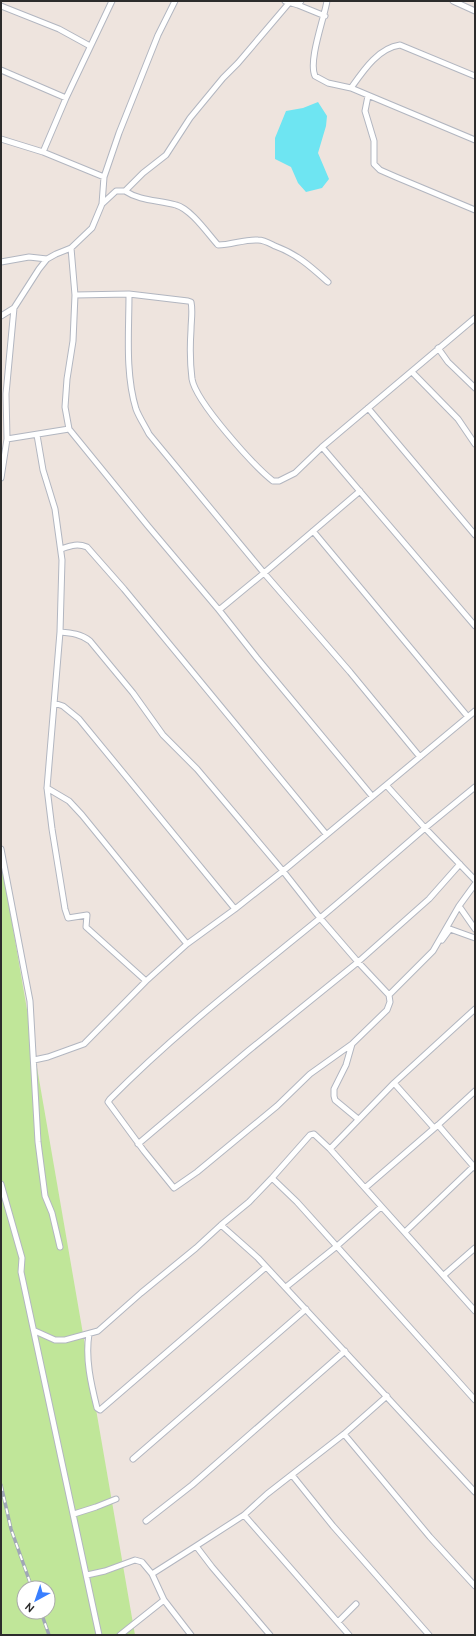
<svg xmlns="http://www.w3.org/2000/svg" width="476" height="1636" font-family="Ubuntu,sans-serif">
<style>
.green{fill:#c0e699;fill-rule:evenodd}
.water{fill:#6ee5f2}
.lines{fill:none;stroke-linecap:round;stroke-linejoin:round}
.street-casing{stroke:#b2b6c0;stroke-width:7}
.street{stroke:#fff;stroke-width:5}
.rail-casing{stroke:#a0a7b6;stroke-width:3.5}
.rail{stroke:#fff;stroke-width:2;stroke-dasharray:6;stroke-linecap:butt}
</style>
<rect width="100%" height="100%" fill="#eee4de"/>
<path class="green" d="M1,859l134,776h-134zM24,1588h24v24h-24z"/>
<path class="water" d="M318,102l9,14 -1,10 -8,27 11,26 -7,9 -16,4 -8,-9 -7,-16 -16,-8v-21l11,-27 17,-3z"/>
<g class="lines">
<defs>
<path id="street" d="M285,1l13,4 3,-4
M327,1c-3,18 -19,60 -12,75l13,7 23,5c12,-17 27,-40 49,-43l75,31
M453,1l22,10
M298,5l27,11
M1,6l58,23 31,17
M1,70l65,28
M351,88l124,52
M368,96l-3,15 9,30v23l6,6 16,7 79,33
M1,139l42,13 61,25
M43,152l23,-54 46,-97
M125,191c15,10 34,9 51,14 15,4 32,29 42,40 14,0 26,-6 40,-5 6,0 11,3 17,6 22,8 35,20 53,36
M102,204l14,-13h9l18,-18 23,-18 24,-37 33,-40 15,-15 51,-60
M71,248l4,47 -2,46 -6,38 -2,28 4,22 79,97 71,84 38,48 115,138
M1,262l28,-5 18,2
M75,295l54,-1
M1,316l13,-8 25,-39 8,-10 9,-5 15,-6 21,-20 10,-24 2,-27 15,-44 39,-98 17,-34
M438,348l10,14 27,26
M412,372l46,47 17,25
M368,408l107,127
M37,435l6,35 12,39 7,51 -2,72 -13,156 5,41 13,80 3,9 19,-3 -1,12 60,54
M7,439l62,-10
M322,447l153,179
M1,478l6,-39 -1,-45 8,-86
M313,531l155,186
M61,549c9,-3 16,-6 26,-2l37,42 202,245
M219,610l45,-37 96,-82
M60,632c12,1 21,2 30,9l43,52 30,42 34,34 86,102 37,47 38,44 31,33 1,7 -3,8 -35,34 -42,30 -33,32 -80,66 -23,16 -30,-37 -33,-45 -3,-4 2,-3c65,-66 138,-122 209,-180 36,-30 71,-61 106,-91l50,52
M54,703l9,3 16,13 156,190
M420,757l-70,-85 -86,-99 -115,-139c-4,-8 -10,-17 -13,-25 -11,-36 -7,-78 -7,-115l59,7 3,1c2,9 0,19 0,28 -1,15 -1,33 1,49 4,23 61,86 81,102h6l16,-8 27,-26 153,-129
M387,786l38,42 50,-41
M47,788l22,13 13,14 105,129
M1,849l29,152 8,141 7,54 7,17 8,34
M459,906l16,23
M442,940l8,-11 25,9
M389,995l44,-44 26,-45 16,-22
M475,1009l-81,74 -64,66 145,162
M352,1044l-6,21 -12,24v7l1,4 23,19
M34,1060l14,-3 36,-13 62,-63 41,-37 48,-35 48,-38 192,-160
M394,1083l40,45
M438,1125l37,43
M138,1144l110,-93 110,-89 71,-63 31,-35
M272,1178l25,24 178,198
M1,1184l21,74 -1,14 78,363
M365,1188l73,-63 37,-34
M221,1225l28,-23 23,-24 38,-43 4,-1 16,15
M405,1232l70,-67
M444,1275l31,-27
M286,1287l51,-41 44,-39
M35,1331l20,9h10l33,-9 43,-38 55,-45 25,-23 37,33 217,234
M89,1334c-4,24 2,50 8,74l3,2 166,-143
M344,1434l86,103 45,49
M133,1459l173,-150
M292,1475l41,51 96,109
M74,1514l22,-7 20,-8
M244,1515l105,120
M146,1521l46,-36 153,-134
M87,1575l18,-4 30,-11 7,2 10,12
M338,1622l18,-18
M120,1635l44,-35
M191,1635l-27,-35 -12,-26 44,-28
M270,1635l-58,-68 -16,-21 48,-31 23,-21 77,-60 43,-38"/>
</defs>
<use href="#street" class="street-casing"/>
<use href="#street" class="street"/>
<defs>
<path id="rail" d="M1,1485l10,44 21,59
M41,1612l8,23"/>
</defs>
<use href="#rail" class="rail-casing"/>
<use href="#rail" class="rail"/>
</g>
<rect width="476" height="1636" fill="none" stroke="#2c2c2c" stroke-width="4"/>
<g transform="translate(36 1600) rotate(220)"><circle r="19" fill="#ffffff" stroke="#ababab"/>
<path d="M0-3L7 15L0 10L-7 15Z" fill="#397fff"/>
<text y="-6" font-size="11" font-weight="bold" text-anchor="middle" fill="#2c2c2c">N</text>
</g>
</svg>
